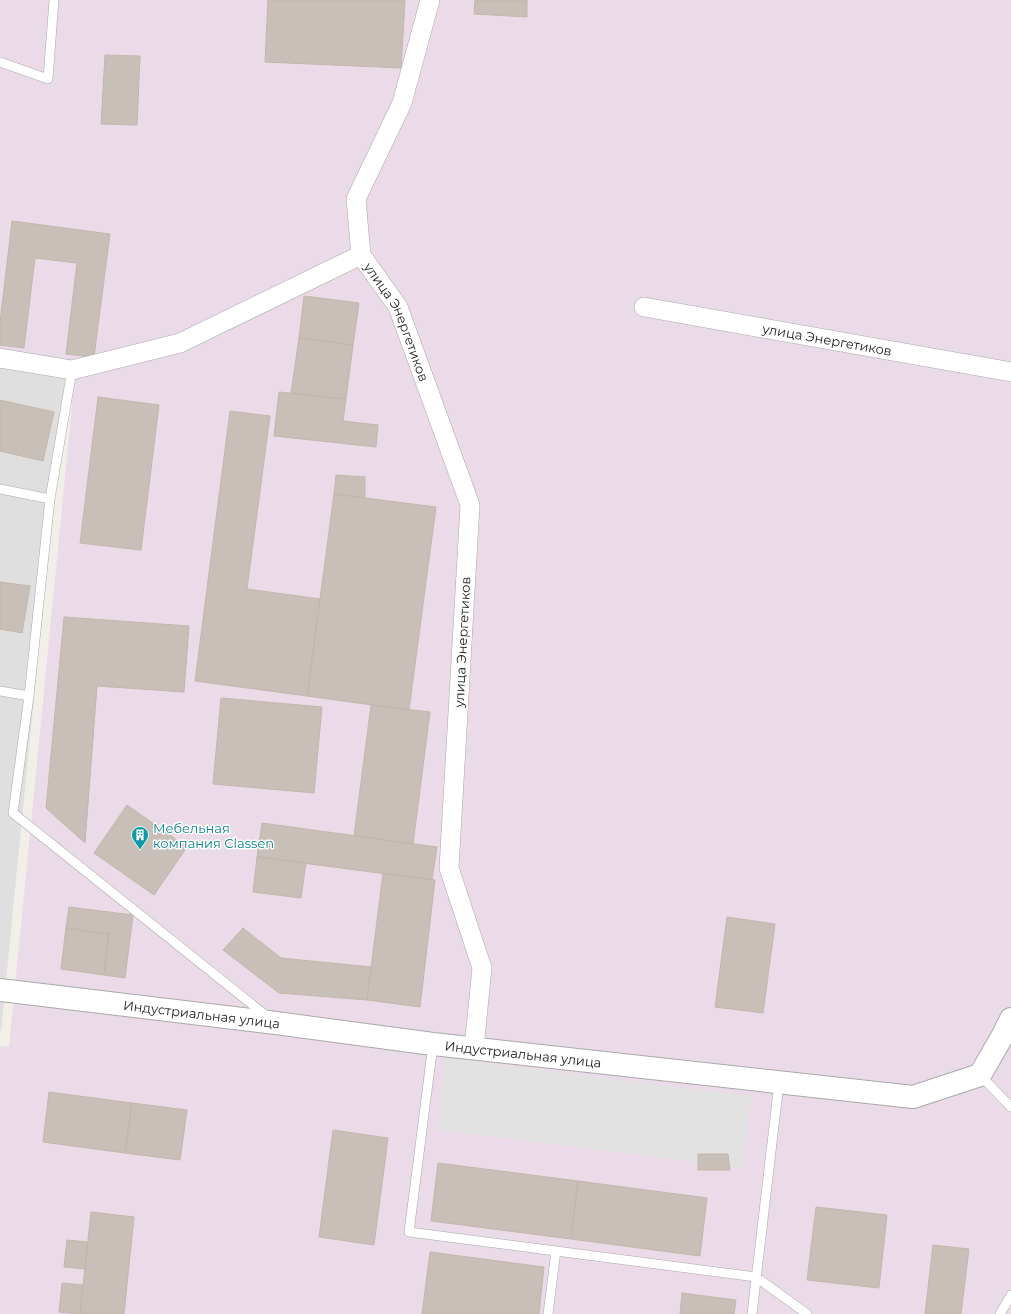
<svg xmlns="http://www.w3.org/2000/svg" width="1011" height="1314" font-family="Montserrat,sans-serif">
<style>
.residential{fill:#e0dfdf}
.industrial{fill:#ebdbe8}
.parking{fill:#e2e2e2}
.building{fill:#c7bfb8;stroke:#c4b6ab}
.lines{fill:none;stroke-linecap:round;stroke-linejoin:round}
.service-casing{stroke:#a9a9a9;stroke-width:10}
.minor-casing{stroke:#a9a9a9;stroke-width:20}
.tertiary-casing{stroke:#a9a9a9;stroke-width:24}
.service{stroke:#fff;stroke-width:9}
.minor{stroke:#fff;stroke-width:19}
.tertiary{stroke:#fff;stroke-width:22}
.labels{text-anchor:middle;stroke-width:3;stroke-linejoin:round;paint-order:stroke}
.street-label{font-size:13px;fill:#222;stroke:#fff}
.culture-label{font-size:13px;fill:#0d838f;stroke:#fff;text-anchor:start}
</style>
<rect width="100%" height="100%" fill="#f2efe9"/>
<path class="residential" d="M0,364l66,11 -65,656h-1z"/>
<path class="industrial" d="M0,0h1011v1314h-1011v-268l9,1 67,-682 -76,-13z"/>
<path class="parking" d="M446,1058l305,38 -8,72 -306,-38z"/>
<path class="building" d="M268,0h137l-4,68 -136,-6z
M475,0h52v17l-53,-3z
M105,55l35,1 -3,69 -36,-1z
M12,221l98,13 -16,123 -28,-3 11,-91 -42,-5 -11,90 -24,-3v-23z
M304,296l55,7 -6,42 -54,-7z
M299,338l54,7 -7,54 -55,-6z
M279,392l67,7 -3,22 35,4 -2,22 -102,-11z
M98,397l61,8 -18,145 -61,-7z
M0,400l54,12 -11,49 -43,-10z
M230,411l40,5 -23,173 73,10 -13,97 -112,-15z
M336,475l29,2v21l-31,-4z
M334,494l102,13 -27,203 -102,-14z
M0,582l30,4 -8,47 -22,-4z
M64,617l125,9 -5,66 -87,-6 -12,157 -39,-35z
M221,698l101,9 -8,86 -101,-9z
M371,705l59,7 -17,132 -59,-8z
M127,805l60,42 -33,48 -60,-42z
M262,823l175,24 -5,33 -175,-23z
M257,857l49,6 -5,35 -48,-6z
M383,873l52,7 -15,127 -53,-7z
M69,907l64,8 -8,63 -21,-3 5,-41 -43,-6z
M727,917l48,7 -12,89 -48,-6z
M66,928l43,6 -5,41 -43,-6z
M243,928l38,30 90,9 -4,33 -88,-7 -56,-43z
M49,1092l83,11 -7,50 -82,-11z
M132,1103l55,7 -7,50 -55,-7z
M333,1130l55,8 -14,107 -55,-8z
M698,1154h30l2,16h-32z
M438,1163l140,18 -7,58 -140,-18z
M578,1181l129,17 -7,58 -129,-17z
M816,1207l71,8 -8,73 -72,-8z
M91,1212l43,5 -10,97h-44z
M67,1240l21,2 -3,27 -21,-2z
M933,1245l36,4 -8,65h-36z
M430,1252l114,15 -5,47h-117z
M62,1283l21,2 -3,29 -21,-2z
M682,1293l54,7 -2,14h-54z"/>
<g class="lines">
<defs>
<path id="service" d="M0,62l48,17 6,-79
M72,370l-22,129 -21,197 -16,117 256,205
M0,489l50,10
M0,691l29,5
M433,1044l-24,188 147,19
M980,1075l31,32
M548,1314l8,-63 200,26 51,37
M752,1314l27,-231
M1000,1314l11,-19"/>
<g id="minor">
<path id="s1" d="M430,0l-28,103 -46,96 5,56 37,52 72,198 -21,363 33,100 -8,80"/>
<path id="s2" d="M644,307l367,65"/>
<path d="M0,358l72,12 108,-27 181,-88"/>
</g>
<g id="tertiary">
<path id="s3" d="M0,990l276,33 157,21 480,53 67,-22 23,-40 8,-16"/>
</g>
</defs>
<use href="#service" class="service-casing"/>
<use href="#minor" class="minor-casing"/>
<use href="#tertiary" class="tertiary-casing"/>
<use href="#service" class="service"/>
<use href="#minor" class="minor"/>
<use href="#tertiary" class="tertiary"/>
</g>
<defs>
<symbol id="building-pin" viewBox="-11 -11 22 30"><path d="M0 17L-7.5 6A9.5 9.5 0 1 1 7.5 6Z" fill="#0f9aa8" stroke="#fff"/><path d="M-4-6H4V6H1V3H-1V6H-4ZM-2.5-4.3h1.7v1.8h-1.7ZM.8-4.3h1.7v1.8H.8ZM-2.5-1h1.7V.8h-1.7ZM.8-1h1.7V.8H.8Z" fill="#fff"/></symbol>
</defs>
<g fill-rule="evenodd">
<use href="#building-pin" x="130" y="825" width="20" height="27"/>
</g>
<g class="labels">
<g class="street-label">
<text dy="5" stroke="none"><textPath href="#s1" startOffset="346">улица Энергетиков</textPath></text>
<text dy="5" stroke="none"><textPath href="#s2" startOffset="186">улица Энергетиков</textPath></text>
<text transform="translate(462 642) rotate(-87)" y="5">улица Энергетиков</text>
<text dy="5" stroke="none"><textPath href="#s3" startOffset="203">Индустриальная улица</textPath></text>
<text dy="5" stroke="none"><textPath href="#s3" startOffset="527">Индустриальная улица</textPath></text>
</g>
<g class="culture-label">
<text x="153" y="833">Мебельная<tspan x="153" dy="15">компания Сlassen</tspan></text>
</g>
</g>
</svg>
